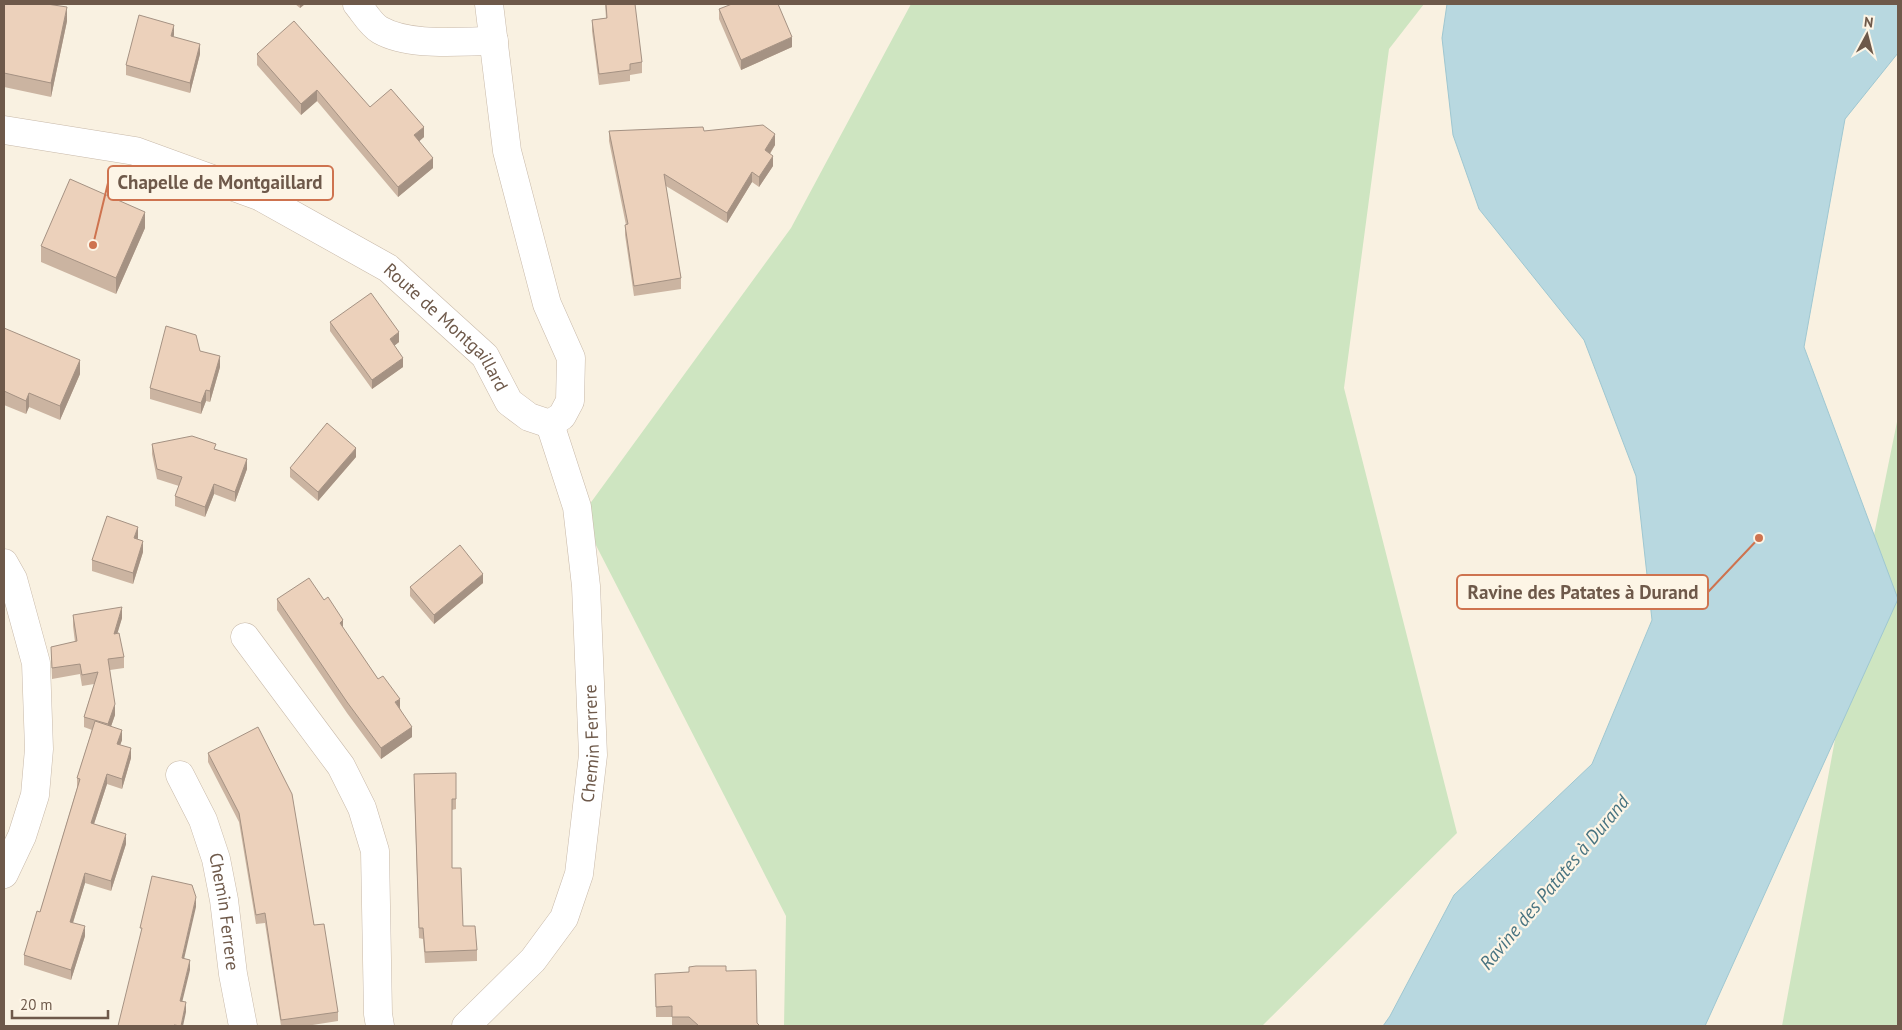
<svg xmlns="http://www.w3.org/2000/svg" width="1902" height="1030" font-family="'PT Sans',sans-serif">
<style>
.green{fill:#cee5c1}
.water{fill:#b8d8e0;stroke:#9fc7d1}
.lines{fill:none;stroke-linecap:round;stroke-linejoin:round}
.minor-casing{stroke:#c8b9a9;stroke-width:29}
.minor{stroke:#fff;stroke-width:28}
.wall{fill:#cbb4a1}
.shaded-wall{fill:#a59283}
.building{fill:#ecd1bb;stroke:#a59283}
.labels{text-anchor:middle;stroke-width:4.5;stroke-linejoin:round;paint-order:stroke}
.street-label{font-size:18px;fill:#6e594a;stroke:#fdf5e6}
.water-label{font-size:19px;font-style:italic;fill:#477380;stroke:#fdf5e6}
.leader{fill:none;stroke:#ce734f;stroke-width:2}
.callout-dot{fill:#ce734f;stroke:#fdf5e6;stroke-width:2}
.callout{fill:#fdf5e6;stroke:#ce734f;stroke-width:2}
.callout-label{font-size:19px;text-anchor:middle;font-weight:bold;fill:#6e594a}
</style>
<rect width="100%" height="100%" fill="#f9f1e1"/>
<path class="green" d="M911,4h513l-35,45 -45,339 113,445 -195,193h-478l2,-110 -205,-400 210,-288z
M1898,417v609h-116l79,-427z"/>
<path class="water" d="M1447,4h451v49l-53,66 -41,228 94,252 -193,427h-322l7,-10 64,-121 138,-131 60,-144 -16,-144 -52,-136 -105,-131 -26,-74 -11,-97z"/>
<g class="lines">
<defs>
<g id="minor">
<path d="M357,4c6,7 14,21 23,26 30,17 80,11 114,11"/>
<path id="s1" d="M4,130l131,21 124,45 129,72 97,88 24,46 20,15 21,7 12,-8 8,-15 1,-43 -24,-54 -40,-153 -18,-147"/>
<path d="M4,563l9,16 23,84 3,86 -4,46 -13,41 -18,38"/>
<path d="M245,637l96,129 21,42 13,43 3,163 2,12"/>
<path id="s2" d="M180,775l23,45 13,39 8,41 9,74 10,52"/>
<path id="s3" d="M466,1026l67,-66 31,-42 15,-44 14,-119 -7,-169 -9,-79 -27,-83"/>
</g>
</defs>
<use href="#minor" class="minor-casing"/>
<use href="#minor" class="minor"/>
</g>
<path class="wall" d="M4,4l63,17 -16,76 -47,-10z
M295,4h10l-5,4z
M605,4l37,58v11l-12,2v6l-31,4 -7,-54v-11l14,-2z
M719,9l73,38 -51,23 -22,-51z
M174,35l-1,2 27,17 -10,39 -64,-18v-10z
M257,54l113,53 54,30 -5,4 14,27 -35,29 -81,-96 -16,14 -44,-50z
M609,131h95l71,14 -5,9 3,12 -14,21 -7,-5 -25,41 -61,-37 15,92v11l-47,7 -9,-61v-10h1l-17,-84z
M145,228l-29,66 -75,-32v-16z
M330,322l69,20 -5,4 9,21 -31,22 -42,-58z
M4,328l76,46 -20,46 -31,-13 -3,7 -22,-9z
M200,351l20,16 -10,35 -4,-1 -5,13 -51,-15v-11z
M152,444l64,5 31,20 -12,33 -21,-8 -9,23 -30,-11v-10l4,-10 -22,-7 -5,-25z
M356,457l-38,44 -28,-24v-9z
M138,538l-1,1 6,13 -10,32 -41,-13v-11z
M483,583l-49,41 -24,-28v-9z
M277,599l66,29 35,51 22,29 12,29 -31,22 -34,-46 -70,-103z
M73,615l49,3 -5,15 7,24v11l-14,2 5,45 -4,11 11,14 -2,5 11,13 -9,31 -15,-5 -13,40 32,20 -15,47 -26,-8 -12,40 12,13 -14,44 -47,-15v-10l16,-43 37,-124v-10l15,-48 -8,-3v-10l10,-33 -12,2 -2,-12 -28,5 -1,-32 24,-5 -2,-16z
M208,753l106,172 24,87v9l-32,5h-25l-16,-103 -9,1 -17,-102 -31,-60z
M456,773v36l-4,1v58l11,58 14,24v11l-52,2 -2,-24 -4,-1 -5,-154z
M726,971l31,52 3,3h-88v-9h-16l-1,-43z"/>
<path class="shaded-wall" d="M300,4h5l-5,4z
M67,7v14l-16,76v-14z
M174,25v10l-3,12v-11z
M792,37v10l-51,23v-10z
M200,44v10l-10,39v-10z
M317,90v11l-16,14v-11z
M424,127v10l-10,9v-11z
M775,134v11l-10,16v-11z
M773,156v10l-14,21v-10z
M433,158v10l-35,29v-10z
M752,172v10l-25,41v-10z
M145,212v16l-29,66v-16z
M399,332v10l-9,7v-10z
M220,356v11l-10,35v-11z
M403,358v9l-31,22v-9z
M80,360v14l-20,46v-14z
M206,390v11l-5,13v-11z
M29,393v14l-3,7v-13z
M356,448v9l-38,44v-9z
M247,459v10l-12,33v-10z
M214,484v10l-9,23v-10z
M138,527v11l-4,11v-11z
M143,541v11l-10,32v-11z
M483,574v9l-49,41v-9z
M122,607v11l-8,27v-11z
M343,620v11l-3,-8z
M400,699v10l-5,-7z
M115,704v11l-7,20v-11z
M412,727v10l-31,22v-11z
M122,730v10l-5,14v-10z
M131,748v10l-9,31v-10z
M107,774v10l-16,49v-10z
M126,834v10l-15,47v-10z
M85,873v10l-15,49v-10z
M196,897v10l-14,61v-10z
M85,926v10l-14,44v-10z
M190,960v10l-10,41v-10z
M186,1002v10l-3,14h-2z"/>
<path class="building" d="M4,4h43l20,3 -16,76 -47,-10z
M606,4h29l7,58 -12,2v6l-31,4 -7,-54 15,-2z
M732,4h46l14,33 -51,23 -22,-51z
M139,15l35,10 -3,11 29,8 -10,39 -64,-18z
M294,21l76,86 21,-18 33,38 -10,8 19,23 -35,29 -81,-97 -16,14 -44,-50z
M763,125l12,9 -10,16 8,6 -14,21 -7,-5 -25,41 -63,-39 17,104 -47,8 -9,-61 3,-1 -19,-93 94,-4 1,4z
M70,179l75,33 -29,66 -75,-32z
M371,293l28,39 -9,7 13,19 -31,22 -42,-58z
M166,326l30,9 4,16 20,5 -10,35 -4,-1 -5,13 -51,-15z
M4,328l76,32 -20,46 -31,-13 -3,8 -22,-10z
M327,423l29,25 -38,44 -28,-24z
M192,436l24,8 -2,5 33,10 -12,33 -21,-8 -9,23 -30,-11 7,-19 -25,-8 -5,-25z
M107,516l31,11 -4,11 9,3 -10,32 -41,-13z
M460,545l23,29 -49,41 -24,-28z
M309,578l15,22 4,-3 15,23 -3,3 38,56 5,-3 17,23 -5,3 17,25 -31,21 -34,-46 -70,-103z
M122,607l-8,27 5,-1 5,24 -16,2 7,45 -7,20 -24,-7 14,-45 -16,3 -2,-11 -28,4 -1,-21 26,-6 -4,-26z
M95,721l27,9 -5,14 14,4 -9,31 -15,-5 -16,49 35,11 -15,47 -26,-8 -15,49 15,4 -14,44 -47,-15 13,-44 3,1 40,-133 -3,-1z
M258,727l34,67 22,131 10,-1 14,88 -57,8 -16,-107 -9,2 -17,-102 -31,-60z
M456,773v26h-4v69h9l2,58h12l2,24 -52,2 -2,-24h-4l-5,-154z
M152,876l40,9 4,12 -14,61 8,2 -10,41 6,1 -5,24 -7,-1v1h-56l24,-98h-2z
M696,966h30v5l30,-1 1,53 3,3h-61l-10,-9h-17v-11l-16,1 -1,-33 34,-2v-5z"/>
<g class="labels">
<g class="street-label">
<text dy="6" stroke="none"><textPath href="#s1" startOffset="496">Route de Montgaillard</textPath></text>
<text dy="6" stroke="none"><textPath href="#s3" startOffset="324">Chemin Ferrere</textPath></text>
<text dy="6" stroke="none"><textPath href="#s2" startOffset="145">Chemin Ferrere</textPath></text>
</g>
<g class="water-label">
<text transform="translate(1554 882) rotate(-50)" y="7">Ravine des Patates à Durand</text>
</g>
</g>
<path class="leader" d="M93 245L108 183M1759 538L1708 592"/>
<g class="callout-dot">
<circle cx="93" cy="245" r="5"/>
<circle cx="1759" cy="538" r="5"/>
</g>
<g class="callout">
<rect x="108" y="166" width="225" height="34" rx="5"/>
<rect x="1457" y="575" width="251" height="34" rx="5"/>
</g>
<g class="callout-label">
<text x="220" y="189">Chapelle de Montgaillard</text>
<text x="1583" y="599">Ravine des Patates à Durand</text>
</g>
<rect width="1902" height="1030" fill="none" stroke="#6e594a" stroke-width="10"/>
<g transform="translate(1867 35) rotate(7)" stroke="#fdf5e6" stroke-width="4" paint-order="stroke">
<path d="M0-4L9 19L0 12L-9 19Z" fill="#6e594a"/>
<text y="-8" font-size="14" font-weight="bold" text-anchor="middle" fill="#6e594a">N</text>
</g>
<path d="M12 1010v8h96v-8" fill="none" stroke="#6e594a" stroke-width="2.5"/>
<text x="20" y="1010" font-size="15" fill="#6e594a" stroke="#fdf5e6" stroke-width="4" paint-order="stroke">20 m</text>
</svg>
